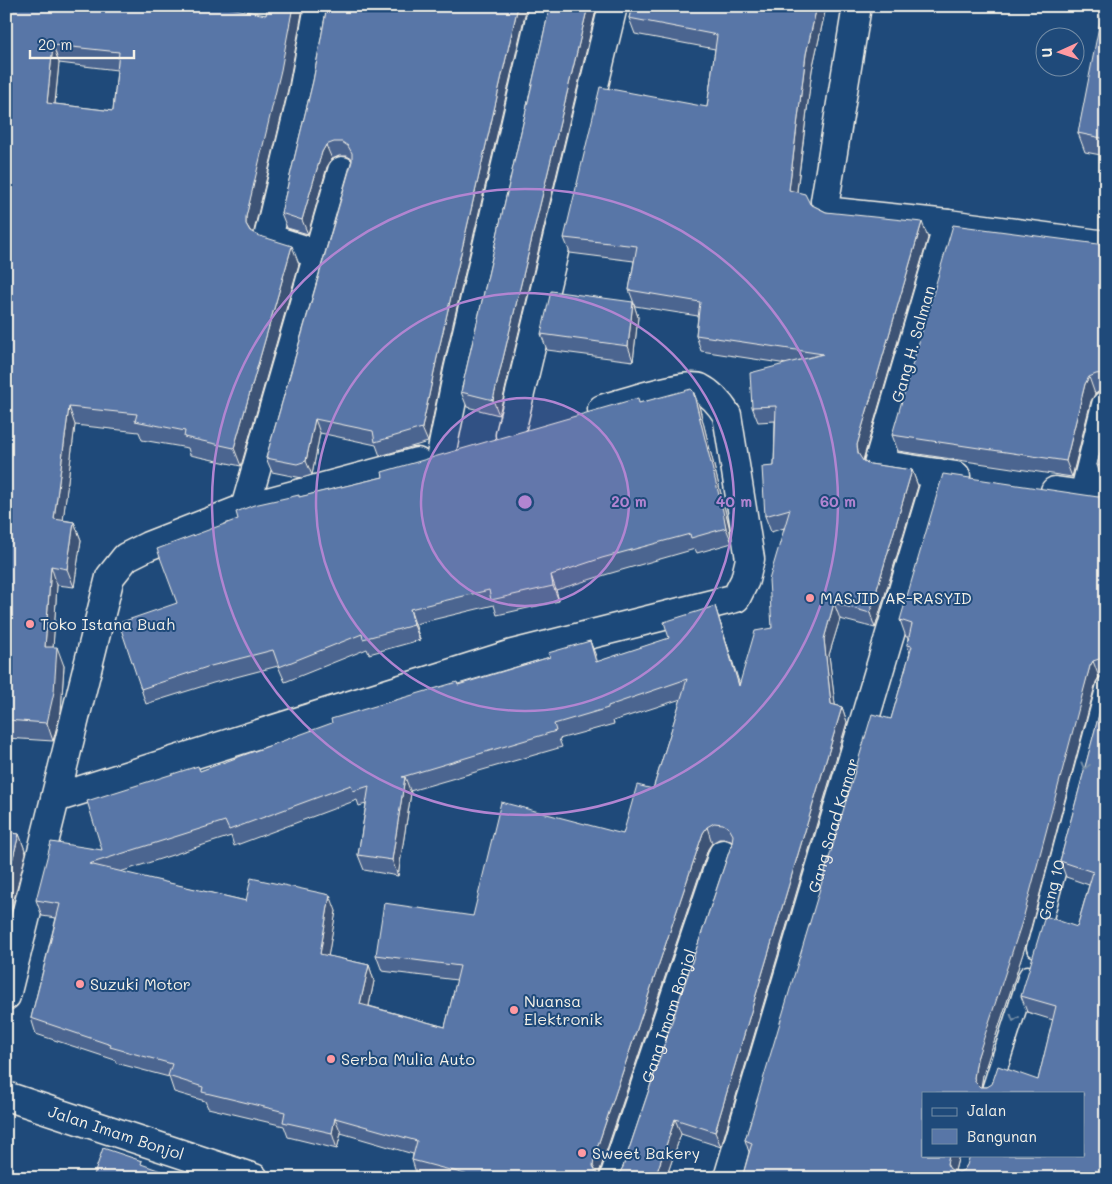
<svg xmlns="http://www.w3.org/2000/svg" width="1112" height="1184" font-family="Mali,sans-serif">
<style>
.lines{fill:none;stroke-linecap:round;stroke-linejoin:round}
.lane-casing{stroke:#f4f1e8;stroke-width:21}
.street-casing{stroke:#f4f1e8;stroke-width:31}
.secondary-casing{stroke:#f4f1e8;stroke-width:31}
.lane{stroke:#1f4a7a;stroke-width:18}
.street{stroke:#1f4a7a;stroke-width:28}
.secondary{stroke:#1f4a7a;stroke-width:28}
.wall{fill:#4c6590;stroke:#f4f1e8;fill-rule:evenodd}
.shaded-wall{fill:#3e5375;stroke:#f4f1e8}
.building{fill:#5876a7;stroke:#f4f1e8;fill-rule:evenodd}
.oneway{stroke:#748da6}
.ring{fill:none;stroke:#b185d1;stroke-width:2.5}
.poi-dot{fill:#ff9aa2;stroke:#1f4a7a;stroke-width:2}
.labels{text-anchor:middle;stroke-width:4;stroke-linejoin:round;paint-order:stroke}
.street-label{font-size:16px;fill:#f4f1e8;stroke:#1f4a7a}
.poi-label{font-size:16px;fill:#f4f1e8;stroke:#1f4a7a;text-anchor:start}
.centre{fill:#b185d1;stroke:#1f4a7a;stroke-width:2.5}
.ring-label{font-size:15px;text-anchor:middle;font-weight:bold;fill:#b185d1;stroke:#1f4a7a;stroke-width:4;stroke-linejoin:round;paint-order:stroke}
</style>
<rect width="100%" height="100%" fill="#1f4a7a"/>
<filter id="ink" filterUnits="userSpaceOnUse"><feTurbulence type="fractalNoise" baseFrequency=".02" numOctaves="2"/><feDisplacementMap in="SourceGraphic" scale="10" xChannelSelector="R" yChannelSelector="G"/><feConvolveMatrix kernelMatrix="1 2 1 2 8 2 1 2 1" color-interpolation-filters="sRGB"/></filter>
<g filter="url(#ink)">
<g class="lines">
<defs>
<g id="lane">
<path id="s1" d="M1036,948l70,-263"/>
<path d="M990,1093l38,-118"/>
</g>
<g id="street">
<path d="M855,6l1,6 -31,189 2,8 7,3 114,12 158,21"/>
<path d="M948,224l-70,240 78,12"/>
<path d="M318,254l-50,-16 35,-146 16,-86"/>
<path d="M510,435l103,-429"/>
<path d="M441,455l17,-84 85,-365"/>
<path d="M1055,491l51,7"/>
<path d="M1084,495l22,-90"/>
<path d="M245,508l97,-337"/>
<path d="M56,798l456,-144 224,-56 9,-18 5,-21 -23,-144c-7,-11 -15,-21 -27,-27 -13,-6 -81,16 -98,21"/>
<path d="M6,996l104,-419 16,-20 22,-11 97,-38 172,-46"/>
<path id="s2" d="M614,1178l109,-324"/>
<path id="s3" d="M728,1178l210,-705"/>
</g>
<g id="secondary">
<path id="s4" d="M6,1096l248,82"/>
</g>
</defs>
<use href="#lane" class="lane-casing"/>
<use href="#street" class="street-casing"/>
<use href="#secondary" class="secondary-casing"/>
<use href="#lane" class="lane"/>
<use href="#street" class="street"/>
<use href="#secondary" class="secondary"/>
</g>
<path class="wall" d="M6,6l260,9 2,-9h34l1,2 -15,81 -35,144 46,31 -58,202 -51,-11 -2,-7 -46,-8 -3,-8 -64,-7 -12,95 11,2 7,18 -7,47 -17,-2 -4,62 11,19 -3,45 -8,30 -47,-3zM59,63l58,7 -4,41 -58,-7z
M327,6l116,361 -15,75 -48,14 -4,-11 -56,-12 -8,42 -10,3 -30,-6 -6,-14 86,-299 -5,-3h-8l-7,3 -5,8 -19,67 -21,-6 -6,-15 32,-132z
M550,6h47l-98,409 -32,-8 -6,-15z
M632,6h191l2,6 -13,58 -15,122 13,12 16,8 102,26 -65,222 7,4 42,6 6,16 -43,142 -35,-9 -11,36 6,50 7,2 5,15 -126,425 -40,-13 -15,44h-241l-8,-2 -5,-16 1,-6 -72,-21 -4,16 -49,-12 -4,-11 -76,-18 -3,-7 -31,-9 -5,-15 -53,-14 -1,-3 -79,-26 -5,-16 25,-100 -14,-2 -6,-16 66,-50 98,-79 258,-87 92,-27 40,-16 7,21 123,-40 19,62 33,-56 12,-100 -13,4 -6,-16 9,-50 1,-45 -17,1 -6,-15 35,-43 -86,-13 -5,-16 2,-19 -63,-10 -6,-16 5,-29 -64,-8 -6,-15 143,-131 8,-58 -80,-15 -6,-16zM681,699l-28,90 -30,45 -150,82 -97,39 6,16 75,9 -12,47 -76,-21 5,-25 -5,-16 -41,-9 8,-45 -90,-10 -126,-29 111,-36 3,10 123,-46 2,6 7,-2 -8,51 6,15 34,6 13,-83 -1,-2 152,-44 -3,-8 55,-15 -1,-3zM719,839h9l4,3v1l-109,324 -4,7 -7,4 -9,-1 -4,-2v-2l109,-324 4,-6z
M1106,6v150l-21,-4 -7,-19z
M1106,243v147h-4l-7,4 -4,7 -19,76 -174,-26 -6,-16 206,-191z
M633,302l5,15 -5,44 -86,-11 -6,-16z
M693,391l6,15 30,120 3,17 -35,10 -2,-4 -87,25 -52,16 3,11 -62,14 -3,-10 -79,19 5,16 -51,14 -2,-5 -82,33 -7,-16 -65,17 -67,21 -5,-15 36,-86 123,-106 83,-20 256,-74z
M1106,431v52l-3,-1 -6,-17z
M1106,496v179l-7,2 -3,5 -67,253 -46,140 -2,12h6l51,-7 15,-60 -26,-8 -6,-16 56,-69 12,-42 -23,-8 -6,-16 46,-172v489h-364l7,-26 -4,-12 146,-421 19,-66 -3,-8 1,-8h-2l-6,-17 198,-123zM923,1093l160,62 -116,10 -3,5 -5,2 -4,-1 4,-16h-36z
M6,832l13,2 7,19 -15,58 -5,-1z"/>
<path class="shaded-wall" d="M293,6h9l1,2 -15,81 -35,146 -7,-11v-7z
M518,6h9l-84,361 -15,75 -6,-14 16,-75z
M588,6h9l-98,409 -6,-15z
M817,6h6l2,6 -13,58 -17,136 -6,-16 17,-136z
M53,45l6,18 -6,59 -6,-19z
M326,145l6,14 -5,8 -19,67 -6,-14 20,-68z
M922,222l6,16 -65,222v9l-5,-16 -1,-8z
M292,246l7,18 -58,202 -7,-18z
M633,302l5,15 -5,44 -5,-15z
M1089,377l6,17 -4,7 -19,76 -6,-16 19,-77z
M693,391l6,15 30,120 3,17 -6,-15z
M69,407l6,18 -14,112 -7,-18z
M315,419l5,14 -8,42 -6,-14z
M912,470l6,16 -43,142 -5,-15z
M74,522l7,18 -7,47 -7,-18z
M51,566l6,19 -5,80 -7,-18z
M551,575l5,15 3,11 -6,-15z
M834,603l6,16 -11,36 8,65 -6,-16 -7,-65z
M715,606l5,16 25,79 -6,-15z
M410,609l5,15 5,16 -6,-15z
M590,641l6,15 5,22 -5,-16z
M57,647l7,19 -3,45 -8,30 -6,-18z
M1093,661l6,16 -3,5 -67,253 -46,140 -3,18 -6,-15 3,-19 113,-393z
M842,707l5,15 -126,425 -6,-15z
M405,777l6,16 -13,83 -6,-16z
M707,827l5,16 -4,6 -109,324v5l-6,-12 1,-9 109,-324z
M19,834l7,19 -15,58 -5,-14v-12z
M330,895l6,16 -10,58 -6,-15z
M369,965l5,16 -8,39 -6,-16z
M335,1118l6,15 -4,16 -5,-16z
M675,1119l6,15 -15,44h-11z
M949,1155h10l-6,23 -6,-14z"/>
<path class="building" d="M6,6h214l46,9 2,-9h25l-12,64 -35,147v7l4,7 7,4 35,11 -58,202 -50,-11 1,-6 -50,-10 2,-7 -68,-7 -15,112 20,3 -7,47 -16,-3 -6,81h12l-3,45 -7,31 -41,-3zM53,45l66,7 -6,59 -66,-8z
M327,6h191l-80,347 -16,75 -47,14 -2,-11 -58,-12 -9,42 -9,3 -31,-6 86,-297v-8l-4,-7 -6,-4h-8l-8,3 -4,7 -20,68 -21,-7 32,-132z
M550,6h38l-95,394 -32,-8z
M632,6h185l-11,48 -17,136 16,4 5,10 16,8 96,10 -65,223 1,8 5,8 7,3 42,6 -42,143 -36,-10 -10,36 7,65 11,3 -127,425 -40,-13 -20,59h-175l-68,-18 5,-19 -82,-23 -3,15 -49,-11 2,-10 -83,-20 1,-5 -35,-11 4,-12 -62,-17 1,-2 -80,-27 29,-114 -24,-4 15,-58 51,8 -15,-49 111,-35 2,5 132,-48 -1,-4 126,-37 1,3 92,-28 -2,-4 42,-12 6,21 73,-24 -5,-16 51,-16 24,80 16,-55 17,-3 -3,-48 21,-71 -25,7 -3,-49 12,-1 2,-60 -24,1 -2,-34 73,-19 -127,-19 4,-33 -71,-12 8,-44 -73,-8 36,-151 107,20 10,-72 -88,-17zM687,679l-34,110 -16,-4 -14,49 -122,-32 -28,114 -89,-13 -8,52 84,11 -15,61 -85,-23 9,-39 -49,-11 10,-59 -79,-17 -5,23 -157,-37 136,-43 4,9 122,-45 2,6 16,-5 -11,69 34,5 13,-83h-3l154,-46 -2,-7 54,-16v-2zM714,823l9,1 6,4 4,7 -1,8 -109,324 -4,7 -7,4 -9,-1 -6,-4 -4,-7 1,-9 109,-324 4,-6z
M1103,6h3v133l-28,-6z
M953,225l145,19 8,-1v132l-3,-2 -7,1 -7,3 -4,7 -19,77 -174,-26z
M551,291l82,11 -5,44 -87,-12z
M691,389l2,2 30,120 3,17 -35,10 -1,-4 -88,24 -51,17 2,11 -62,14 -2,-10 -79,19 4,16 -51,14 -1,-5 -83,33 -6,-17 -66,17 -66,22 -22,-66 58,-20 -20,-54 81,-30 -2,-7 18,-7 45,-10v2l84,-20 -1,-5 256,-74 1,5z
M1106,431v37l-9,-3z
M943,474l155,23 8,-1v164l-4,-2 -9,3 -3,5 -67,253 -46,140 -3,19 2,5 4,4h7l5,-3 6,-18 40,14 18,-74 -35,-10 24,-80 32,11 16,-55 -33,-11 46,-173v490h-364l10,-35 -7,-3 127,-426 19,5 21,-73 -5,-1 5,-21 -12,-4zM923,1093h160v62h-113l-3,10 -3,5 -5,2 -9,-3 -3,-5 2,-9h-26z
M6,832l13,2 -13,51z
M103,1148l39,13 -1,3 34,12v2h-82z"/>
<defs><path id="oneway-chevron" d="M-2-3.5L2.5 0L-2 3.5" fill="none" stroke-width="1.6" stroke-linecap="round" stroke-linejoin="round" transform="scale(1.25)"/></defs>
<g class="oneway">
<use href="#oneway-chevron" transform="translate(1085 766) rotate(105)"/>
<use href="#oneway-chevron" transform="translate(1014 1018) rotate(108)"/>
</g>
</g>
<circle cx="525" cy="502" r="104" fill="#b185d1" fill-opacity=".12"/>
<g class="ring">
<circle cx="525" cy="502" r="104"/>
<circle cx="525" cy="502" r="209"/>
<circle cx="525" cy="502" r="313"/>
</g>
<g class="poi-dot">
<circle cx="810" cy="598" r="5"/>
<circle cx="30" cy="624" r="5"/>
<circle cx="80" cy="984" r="5"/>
<circle cx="514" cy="1010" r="5"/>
<circle cx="331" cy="1059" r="5"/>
<circle cx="582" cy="1153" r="5"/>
</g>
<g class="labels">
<g class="street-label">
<text transform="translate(913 344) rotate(-74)" y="6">Gang H. Salman</text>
<text dy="6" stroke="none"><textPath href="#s3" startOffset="368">Gang Saad Kamar</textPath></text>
<text dy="6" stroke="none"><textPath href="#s1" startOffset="60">Gang 10</textPath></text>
<text dy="6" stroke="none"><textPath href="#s2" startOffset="171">Gang Imam Bonjol</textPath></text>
<text dy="6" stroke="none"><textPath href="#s4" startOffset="116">Jalan Imam Bonjol</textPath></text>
</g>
<g class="poi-label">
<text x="820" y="604">MASJID AR-RASYID</text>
<text x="40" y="630">Toko Istana Buah</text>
<text x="90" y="990">Suzuki Motor</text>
<text x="524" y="1007">Nuansa<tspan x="524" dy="18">Elektronik</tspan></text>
<text x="341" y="1065">Serba Mulia Auto</text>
<text x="592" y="1159">Sweet Bakery</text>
</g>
</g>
<circle cx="525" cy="502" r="8" class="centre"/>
<g class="ring-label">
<text x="629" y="507">20 m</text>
<text x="734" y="507">40 m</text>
<text x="838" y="507">60 m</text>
</g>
<rect width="1112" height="1184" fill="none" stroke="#1f4a7a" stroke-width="25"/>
<rect x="12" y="12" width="1087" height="1159" fill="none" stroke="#f4f1e8" stroke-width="2" filter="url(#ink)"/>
<rect x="922" y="1092" width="162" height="65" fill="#1f4a7a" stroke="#748da6"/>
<rect x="932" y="1108" width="25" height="8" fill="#1f4a7a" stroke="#748da6"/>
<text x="967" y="1116" font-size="15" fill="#f4f1e8">Jalan</text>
<rect x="932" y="1129" width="25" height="15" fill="#5876a7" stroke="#748da6"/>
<text x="967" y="1142" font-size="15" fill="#f4f1e8">Bangunan</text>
<g transform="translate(1060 52) rotate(267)"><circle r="24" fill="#1f4a7a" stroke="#748da6"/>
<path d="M0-4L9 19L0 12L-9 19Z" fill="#ff9aa2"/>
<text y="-8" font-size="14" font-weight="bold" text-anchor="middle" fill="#f4f1e8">U</text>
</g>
<path d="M30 50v8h104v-8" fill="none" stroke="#f4f1e8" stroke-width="2.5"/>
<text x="38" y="50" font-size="15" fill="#f4f1e8" stroke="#1f4a7a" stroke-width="4" paint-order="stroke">20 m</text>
</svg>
